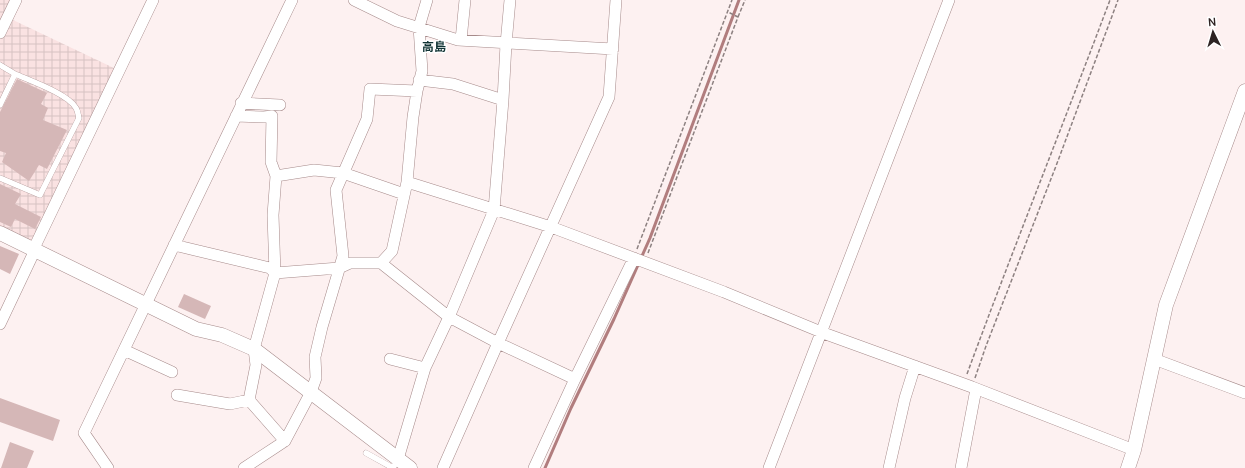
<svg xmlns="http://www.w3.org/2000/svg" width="1245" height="468" font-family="Manrope,'Noto Sans JP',sans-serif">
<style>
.industrial{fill:url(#industrial-grid)}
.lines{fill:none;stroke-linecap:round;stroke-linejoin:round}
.stream{stroke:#b17d7e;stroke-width:3}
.building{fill:#d5b7b7}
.service-casing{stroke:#a68a8a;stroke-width:6}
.minor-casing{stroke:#a68a8a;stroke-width:12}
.tertiary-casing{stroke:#a68a8a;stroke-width:15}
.path{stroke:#8d8181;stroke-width:1.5;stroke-dasharray:4 2;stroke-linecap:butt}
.service{stroke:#fff;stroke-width:5.5}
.minor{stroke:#fff;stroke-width:11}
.tertiary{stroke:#fff;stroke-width:14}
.labels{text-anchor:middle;stroke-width:3;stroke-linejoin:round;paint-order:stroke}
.neighbourhood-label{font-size:12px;font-weight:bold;fill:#113435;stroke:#fff}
</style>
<defs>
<pattern id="industrial-grid" width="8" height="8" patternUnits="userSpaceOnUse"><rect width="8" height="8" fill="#fae2e2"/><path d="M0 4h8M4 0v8" fill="none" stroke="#d7c2c2"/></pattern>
</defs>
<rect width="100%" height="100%" fill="#fdf1f1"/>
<path class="industrial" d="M0,0h22l-9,20 103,49 -83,173 -33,-16z"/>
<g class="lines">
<path class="stream" d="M545,468l26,-60 43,-89 36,-81 89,-238"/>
</g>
<path class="building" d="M17,79l30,14 -6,11 7,4 -5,12 24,10 -20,39 -8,-4 -10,16 -27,-19 4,-9 -6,-2v-39z
M0,184l21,10 -6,10 26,13 -6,12 -20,-10 -4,8 -11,-5z
M0,246l19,8 -9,20 -10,-5z
M184,294l27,12 -6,13 -27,-12z
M0,398l60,22 -7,21 -53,-19z
M10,442l24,9 -7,17h-26z"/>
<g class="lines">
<defs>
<path id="service" d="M0,65l15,9 -15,31
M0,178l40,17 39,-77c-1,-3 -1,-7 -3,-10 -8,-14 -45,-27 -61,-34
M366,453l27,15 5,-9"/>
<path id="minor" d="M354,0l43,21 61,19 155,9
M0,33l16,-33
M461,40l4,-40
M419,80l34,4 50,16 3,-56 4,-44
M503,100l-9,110 -45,107 49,26 77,36 -41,89
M241,103l39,2
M236,116l28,1 8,-1 -1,46 5,14 -3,39 2,58 -21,76 2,16 -7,35
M276,176l38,-6 29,3 61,21
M407,182l144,45 173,65 102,42 146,53 162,63
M174,245l96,23 5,5
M381,263l68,54 -24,51 -35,-9
M275,273l64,-5 11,-5h31l11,-12 15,-69 6,-65 4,-26 5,-20 -3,-44 8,-27
M0,324l35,-74 1,-6 117,-244
M124,350l48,22
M1154,359l91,34
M575,379l59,-121
M177,395l53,9 19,-4 36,41
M398,459l27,-91
M108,468l-24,-35 208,-433
M244,468l41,-27 26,-49 5,-14 -1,-21 7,-30 21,-71 -7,-66 31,-71 3,-30 47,2
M443,468l55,-125 111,-246 7,-97
M769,468l180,-468
M889,468l16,-70 10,-32
M961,468l15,-79"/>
<path id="tertiary" d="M0,233l196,96 26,6 32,14 156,119
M1128,468l6,-18 32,-145 79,-214"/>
</defs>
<use href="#service" class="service-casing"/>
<use href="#minor" class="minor-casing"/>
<use href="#tertiary" class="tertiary-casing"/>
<path class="path" d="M738,17l7,-17
M637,249l95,-249
M648,253l90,-236 -10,-5
M967,374c46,-125 96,-249 143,-374
M975,378l11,-32 70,-180 62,-166"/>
<use href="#service" class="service"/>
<use href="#minor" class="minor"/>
<use href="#tertiary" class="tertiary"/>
</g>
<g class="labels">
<g class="neighbourhood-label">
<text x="434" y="51">高島</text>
</g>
</g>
<g transform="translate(1213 32) rotate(355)" stroke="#ffffff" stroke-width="3" paint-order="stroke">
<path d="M0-3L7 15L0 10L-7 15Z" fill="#2d2222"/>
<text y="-6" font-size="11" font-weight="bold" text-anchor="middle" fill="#2d2222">N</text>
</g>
</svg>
